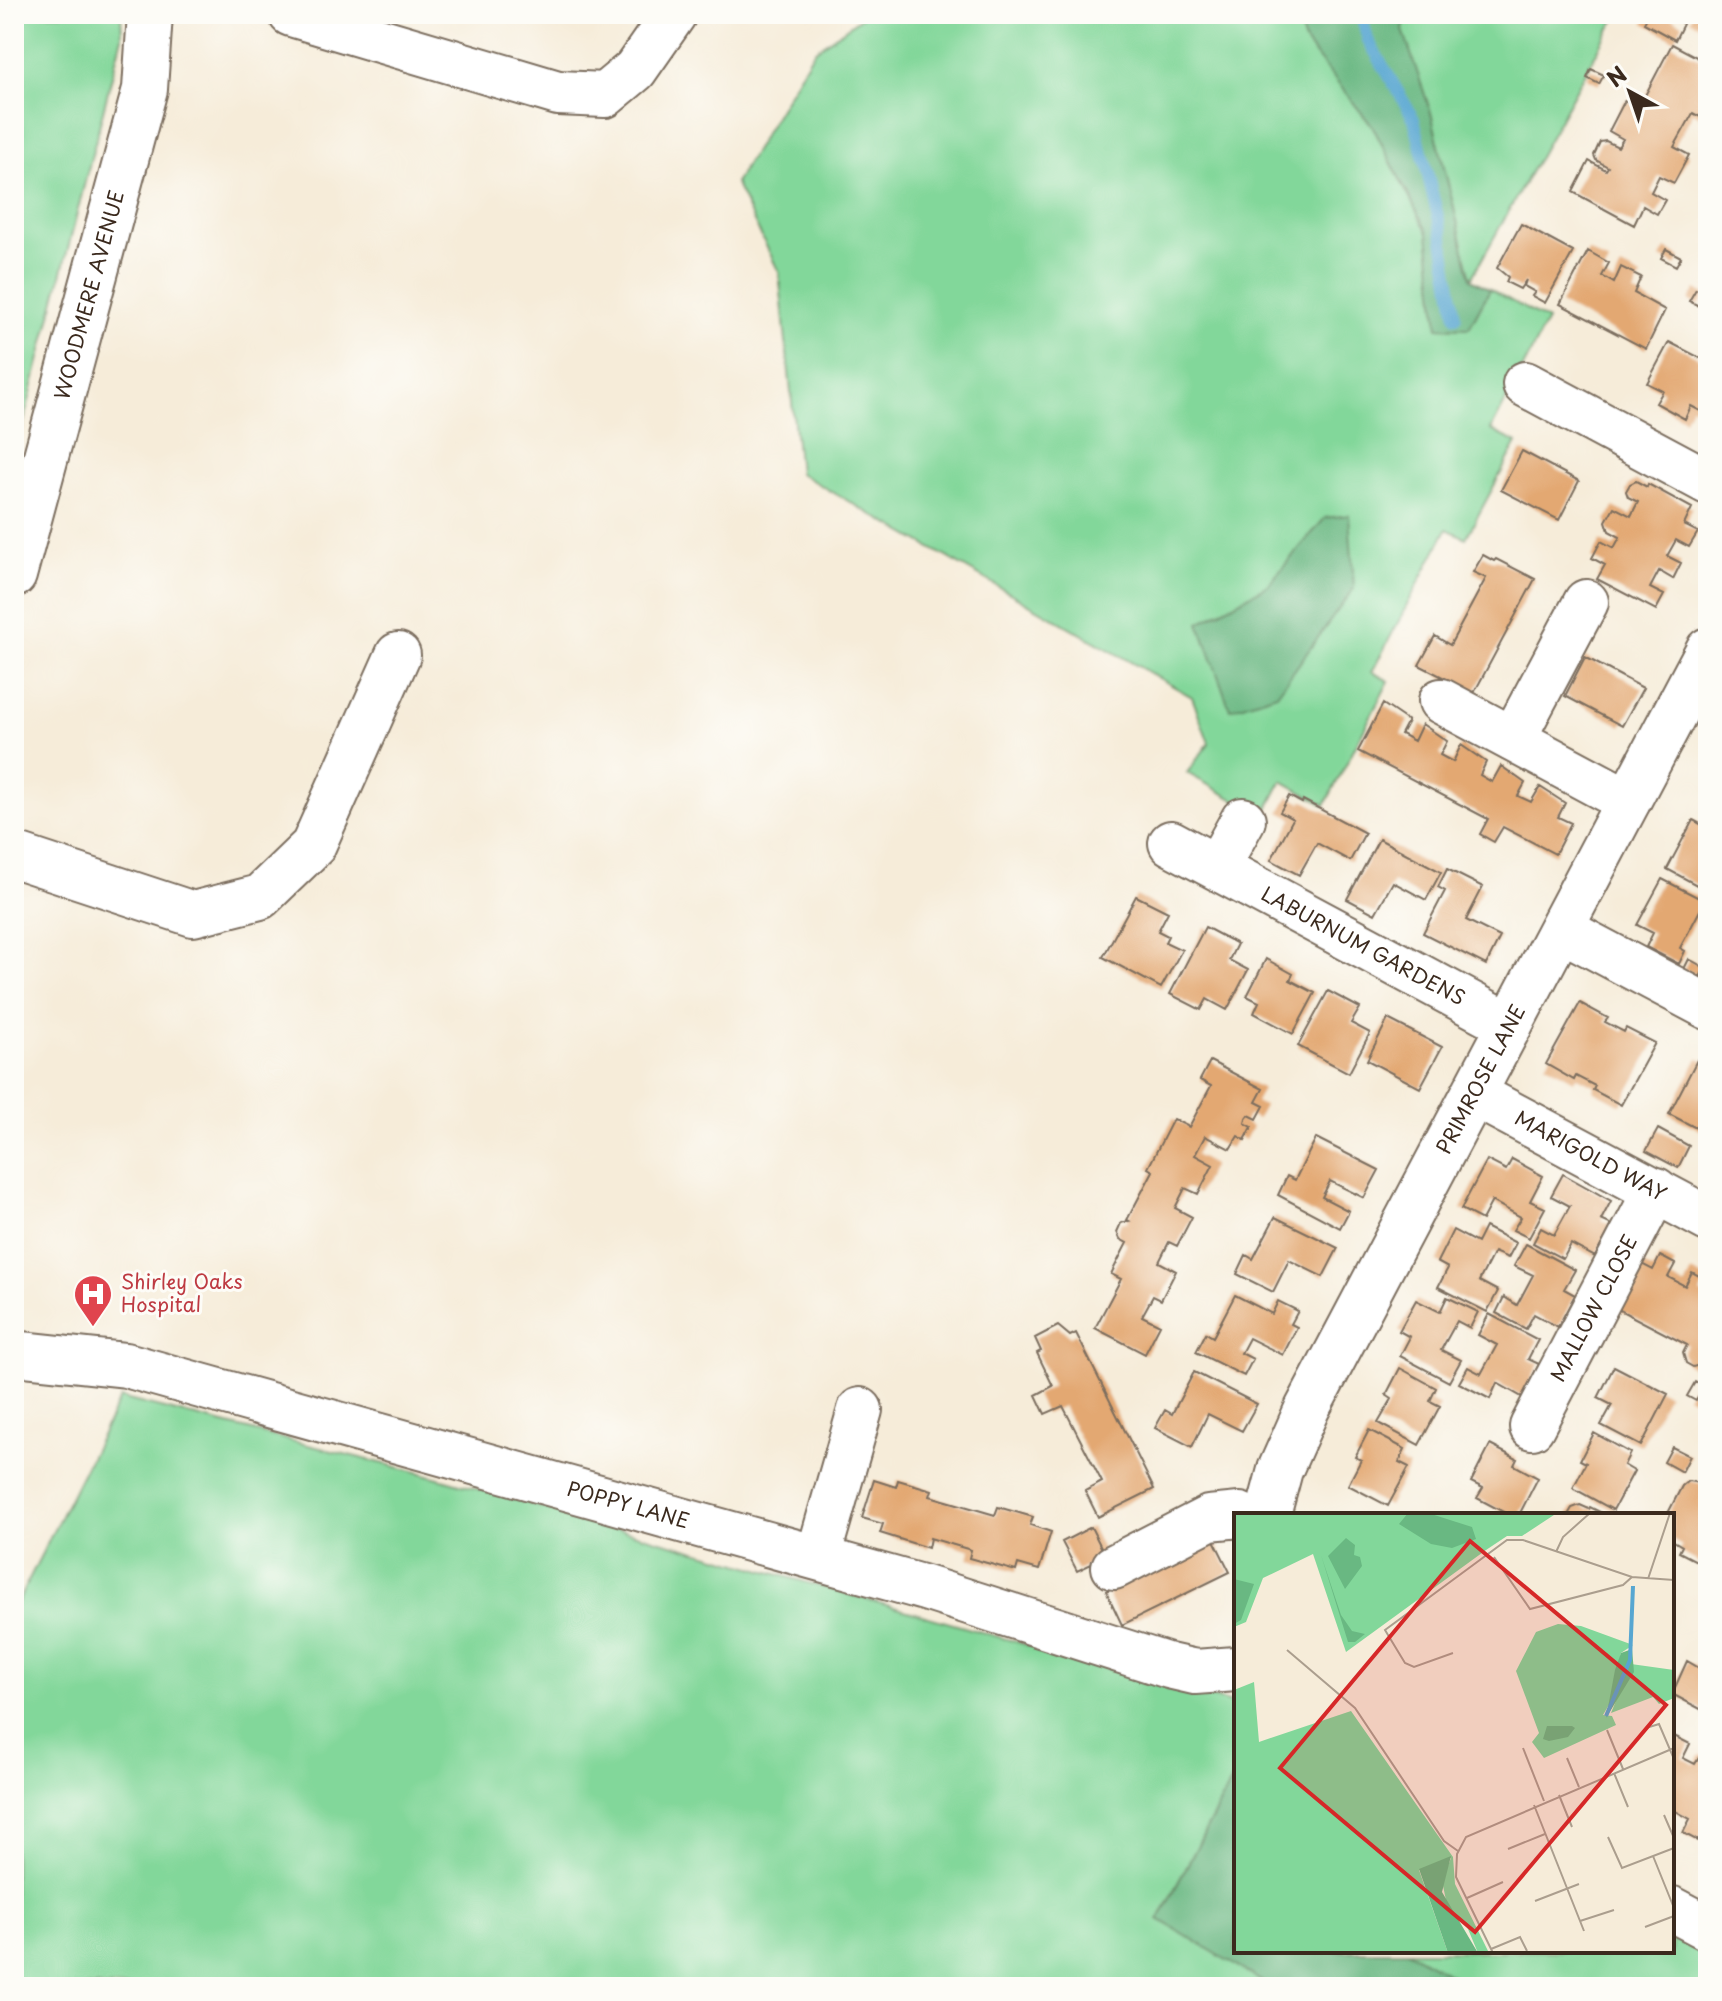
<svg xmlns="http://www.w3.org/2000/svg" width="1722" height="2001" font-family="'Playpen Sans',sans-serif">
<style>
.green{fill:#82d79a;stroke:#5e805c;stroke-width:2}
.forest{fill:#69b882;stroke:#527150;stroke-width:2}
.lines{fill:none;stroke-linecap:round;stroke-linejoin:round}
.stream{stroke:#57a6d1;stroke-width:12}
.building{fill:#e3a872}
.minor-casing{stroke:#7c6e5f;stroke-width:48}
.minor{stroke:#fff;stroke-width:44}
.labels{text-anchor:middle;stroke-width:6;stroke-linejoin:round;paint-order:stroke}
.street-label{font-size:20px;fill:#3b2a1e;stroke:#fdfcf7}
.health-label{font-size:20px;fill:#be3a42;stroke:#fdfcf7;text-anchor:start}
.inset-river{fill:none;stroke:#57a6d1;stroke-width:4}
.inset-road{fill:none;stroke:#ab9e8e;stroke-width:2}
.view{fill:#d62828;fill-opacity:0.15;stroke:#d62828;stroke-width:4}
.inset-edge{fill:none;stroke:#3b2a1e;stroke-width:4}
</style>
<rect width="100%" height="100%" fill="#fdfcf7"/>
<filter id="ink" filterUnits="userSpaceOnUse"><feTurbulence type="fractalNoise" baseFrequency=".0125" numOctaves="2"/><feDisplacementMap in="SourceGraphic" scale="16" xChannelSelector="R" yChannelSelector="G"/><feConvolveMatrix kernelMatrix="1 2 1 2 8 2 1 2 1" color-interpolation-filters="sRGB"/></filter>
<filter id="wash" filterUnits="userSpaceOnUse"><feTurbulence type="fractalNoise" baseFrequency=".006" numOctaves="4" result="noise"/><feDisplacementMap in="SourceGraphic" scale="32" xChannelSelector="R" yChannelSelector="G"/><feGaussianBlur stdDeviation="1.8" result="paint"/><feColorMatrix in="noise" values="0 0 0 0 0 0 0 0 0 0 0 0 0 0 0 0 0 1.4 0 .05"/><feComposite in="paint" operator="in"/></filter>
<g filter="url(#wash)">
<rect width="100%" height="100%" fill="#f6ecd9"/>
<path class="green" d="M14,14h107l1,23 -108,423z
M866,14h430l9,28 68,85 55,106 10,94 31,1 21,-39 57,32 -56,109 26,13 -51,95 -19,-9 -75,143 17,9 -64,124 -43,-24 -18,35 -77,-43 22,-30 -17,-46 -393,-224 -20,-201 -44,-89 79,-132z
M1406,14h212l-147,265 -40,-166 -29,-83z
M120,1398l301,75 815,231v69l-77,146 112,68h-1257v-378z
M1672,1935l36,19v33h-211l-38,-7 -52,-29h265z"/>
<path class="forest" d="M1296,14h110l-3,16 28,83 40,166 19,10 -21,39 -31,-1 -10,-94 -55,-106 -68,-85z
M1349,515l5,73 -77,106 -47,15 -31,-86 69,-38 57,-67z
M1236,1773v178h171l52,29 38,7h-226l-112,-68z"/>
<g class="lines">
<path class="stream" d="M1361,14l7,26 46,79 28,114 14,84"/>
</g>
<g id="blocks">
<path class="building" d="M1649,14h16l18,10 -8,16 -31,-17z
M1693,14h15v10l-2,-1 -3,4 -13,-7z
M1672,44l36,19v58l-15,-8 -19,34 15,8 -15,28 -15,-7 -8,16 14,8 -8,14 -14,-8 -9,19 -61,-33 16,-31 17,9 2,-3 -12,-7 -2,-5 6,-13 6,-1 12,6 5,-8 -14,-8 16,-31 14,7z
M1591,69l13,6 -5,9 -12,-6z
M1521,224l52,28 -28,51 -13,-7 3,-4 -11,-6 2,-6 -6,9 -14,-7 2,-5 -11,-9z
M1666,249l15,8 -5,9 -15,-8z
M1588,251l21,12 -7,13 12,7 7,-16 20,10 -7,16 31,17 -19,39 -86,-45z
M1696,289l9,5 -6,12 -10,-5z
M1669,342l33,17 6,-10v66l-17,-9 -6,13 -29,-16 7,-12 -16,-8z
M1522,451l57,30 -20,39 -58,-30z
M1636,481l11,6 1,-3 44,24 -8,17 14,7 -9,15 -13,-7 -9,16 14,7 -8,16 -14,-8 -9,17 14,7 -8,15 -59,-31 8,-14 -13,-7 9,-17 13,7 6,-11 -11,-6 -3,-10 8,-14 17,9 7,-14 -10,-5 -2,-6 4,-7z
M1483,555l11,6 2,-2 39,20 -61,114 -55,-28 16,-29 15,9 36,-67 -13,-6z
M1585,657l58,31 -21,38 -57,-30z
M1383,704l25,17 -7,13 13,7 8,-17 25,17 -7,14 13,7 8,-17 25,17 -6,13 12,7 9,-16 24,17 -7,13 13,6 9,-15 25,16 -7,14 13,6 -16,31 -52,-27 -9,15 -14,-8 8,-15 -130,-68z
M1289,796l13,7 1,-3 62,33 -15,28 -33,-18 -18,32 -28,-15 22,-41 -13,-7z
M1693,820l15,8v63l-41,-22z
M1379,839l62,33 -15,28 -33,-18 -18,32 -28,-15z
M1447,869l36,18 -17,33 34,17 -14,28 -63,-32 22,-42 -7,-4z
M1662,879l43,22 -25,47 5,3 -6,13 -33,-17 7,-14 -16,-8z
M1136,896l32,16 -10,19 10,5 -3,6 17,8 -21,38 -58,-31z
M1205,927l32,17 -8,16 19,10 -21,40 -20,-11 -6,11 -31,-16z
M1266,959l27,15 -3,6 25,13 -22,41 -39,-21 5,-11 -12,-6z
M1689,959l16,9 -5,9 -16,-8z
M1328,991l32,17 -9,15 19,10 -21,40 -51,-27z
M1580,1003l28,15 -3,4 19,10 2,-4 29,15 -34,62 -28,-15 2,-4 -19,-10 -2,4 -28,-16z
M1388,1019l54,28 -22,41 -53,-28z
M1698,1058l10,5v71l-39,-20z
M1210,1061l53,28 -7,13 8,4 -7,13 -8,-4 -3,4 -1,4 7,4 -7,13 -7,-4 -8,13 -25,-13 -10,19 18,10 -15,29 -13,-6 -10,20 17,9 -15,29 -8,-4 -10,20 17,9 -15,29 -8,-4 -11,20 18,9 -15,29 -50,-26 26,-49 -10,-5 16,-31 -7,-4 -3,-7 4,-9 8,-2 -2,-1 26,-49 -5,-3 25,-49 16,8 22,-41 -11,-6z
M1658,1129l31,17 -11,22 -32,-17z
M1316,1138l63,32 -15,28 -34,-17 -8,16 27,14 -9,17 -62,-33 9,-19 8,4z
M1512,1159l31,17 -13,25 15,7 -16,30 -16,-8 8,-13 -29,-16 -10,19 -21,-11 26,-49 19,10z
M1563,1174l48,27 -10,19 11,5 -17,32 -24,-13 -8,15 -30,-16 8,-15 13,7 16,-29 -19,-10z
M1275,1217l63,31 -15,29 -34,-17 -16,32 -36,-18 9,-19 7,4z
M1485,1227l31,16 -8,15 -14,-6 -15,29 19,10 -11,21 -49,-25 10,-19 -11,-6 16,-32 24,13z
M1526,1244l49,26 -11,19 11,6 -17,32 -24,-13 -8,15 -30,-16 8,-16 13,8 16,-30 -19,-9z
M1660,1256l15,8 -7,13 17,9 7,-14 15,8 -7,13 8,5v56l-5,10 -10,3 -7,-4 -3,-10 4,-8 -75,-39 24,-45 17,9z
M1235,1295l37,19 6,-13 20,10 -7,13 6,3 -14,28 -34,-17 -8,15 12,6 -9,17 -48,-24 10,-19 7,4z
M1447,1297l31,15 -8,16 -13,-7 -16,29 20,10 -12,22 -49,-26 10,-19 -11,-6 17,-31 24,12z
M1489,1314l49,26 -10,19 11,5 -17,33 -25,-14 -7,16 -31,-16 9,-16 13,7 16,-29 -19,-10z
M1058,1326l12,10 6,-3 78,156 -56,28 -13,-26 17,-9 -39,-76 -18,8 -9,-19 17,-9 -16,-33 4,-2 -6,-13z
M1614,1366l54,28 -27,52 -40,-21 11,-20 -14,-7z
M1400,1368l36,20 -6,13 10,5 -21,39 -41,-22 14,-24 -6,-4z
M1194,1372l63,32 -15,27 -34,-17 -16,33 -37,-19 10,-18 7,4z
M1695,1382l9,5 -8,14 -9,-5z
M1369,1430l36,19 -6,13 10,5 -21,39 -40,-21 13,-25 -6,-3z
M1594,1433l36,20 -6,12 10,6 -21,39 -40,-22 13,-25 -6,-3z
M1490,1445l27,14 -3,6 24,13 -19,37h-10l-32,-17 6,-10 -12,-6z
M1672,1447l18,9 -8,16 -18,-10z
M874,1480l22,7 2,-7 34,10 -2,6 65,19 3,-8 35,10 -3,8 21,7 -12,38 -21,-6 -2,7 -47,-13 2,-8 -41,-12 -2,10 -48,-15 3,-9 -21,-6z
M1688,1481l12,2 5,7 -4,13 7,4v55l-2,4 -27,-14 3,-6 -10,-6v-25h-5l15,-29z
M1580,1505l9,4 1,-2 16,8h-38l4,-7z
M1091,1527l15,30 -29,14 -15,-29z
M1213,1538l17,34 -108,53 -16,-34z
M1708,1654v59l-36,-19 15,-33 14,8z
M1672,1735l18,9 -7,14 12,6 5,-8 8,-2v75l-3,-2 -7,14 -15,-8 7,-14 -18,-10z"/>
</g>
</g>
<g filter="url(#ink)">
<use href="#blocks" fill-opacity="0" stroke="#7c6e5f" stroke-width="2"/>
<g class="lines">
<defs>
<g id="minor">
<path d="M291,14l267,79 47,2 30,-25 39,-56"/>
<path d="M1525,384l183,98"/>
<path id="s1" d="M14,575l131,-486 5,-75"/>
<path d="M1441,701l187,100"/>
<path d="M1513,739l73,-137"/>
<path id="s2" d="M1171,843l339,182"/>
<path d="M14,855l179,59 67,-17 53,-51 85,-191"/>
<path d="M1217,867l26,-47"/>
<path d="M1561,929l147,78"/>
<path id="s3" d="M1474,1094l234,125"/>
<path id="s4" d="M14,1353l112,12 799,223 244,78 26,6 41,-3"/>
<path id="s5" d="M1532,1427l124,-237"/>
<path id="s6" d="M1268,1515l12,-45 27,-61 401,-759"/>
<path d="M818,1557l42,-147"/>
<path d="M1114,1567l95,-49 31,-3"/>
<path d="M1672,1909l36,19"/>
</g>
</defs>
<use href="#minor" class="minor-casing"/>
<use href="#minor" class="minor"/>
</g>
</g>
<defs>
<symbol id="hospital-pin" viewBox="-11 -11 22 30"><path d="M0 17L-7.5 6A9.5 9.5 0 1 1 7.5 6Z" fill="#e0444e" stroke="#fdfcf7"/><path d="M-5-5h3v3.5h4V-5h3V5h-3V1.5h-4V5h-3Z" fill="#fff"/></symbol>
</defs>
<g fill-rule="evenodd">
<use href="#hospital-pin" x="71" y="1272" width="44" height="60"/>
</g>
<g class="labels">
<g class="street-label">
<text dy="7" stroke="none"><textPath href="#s1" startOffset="290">WOODMERE AVENUE</textPath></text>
<text dy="7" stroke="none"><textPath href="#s2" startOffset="218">LABURNUM GARDENS</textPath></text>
<text dy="7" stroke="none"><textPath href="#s6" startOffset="486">PRIMROSE LANE</textPath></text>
<text dy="7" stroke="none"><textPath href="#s3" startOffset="132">MARIGOLD WAY</textPath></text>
<text dy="7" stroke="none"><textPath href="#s5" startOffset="134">MALLOW CLOSE</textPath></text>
<text dy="7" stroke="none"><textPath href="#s4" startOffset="634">POPPY LANE</textPath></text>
</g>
<g class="health-label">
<text x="121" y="1289">Shirley Oaks<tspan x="121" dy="23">Hospital</tspan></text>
</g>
</g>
<g transform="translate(1234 1513)">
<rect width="440" height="440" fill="#f6ecd9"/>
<path d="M0,0h323l-35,23h-15l-21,14 -140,102 -33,-98 -50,24 -17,44 -12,5zM324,111l23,2 52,19 -12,8 -11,50 -7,12 9,1 4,9 -72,33 -12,-16 7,-9 -23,-62 20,-39zM397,151l43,6v28l-15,6 -6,-7 -42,16zM20,169l5,60 92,-31 102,146 2,27 34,69h-11l-10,-24 -21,-24 -5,-24 9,-23 -32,12 29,83h-214v-263z" fill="#82d79a"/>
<path d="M174,0h20l44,14 4,12 -24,9 -21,-4 -32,-20zM112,25l9,7 -1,10 6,2 2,9 -17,23 -17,-33zM87,42l20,60 11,16 13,3 -10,8h-7zM0,66l20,5 -13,36 -7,4zM398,136l2,23 -28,46 9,-48 6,-17zM313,213h25l3,2 -7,9 -19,4 -6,-2zM217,343l-9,36 36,61h-30l-29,-84z" fill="#69b882"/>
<path class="inset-river" d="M372,203l24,-56 3,-74"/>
<path class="inset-road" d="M322,39l7,-15 27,-24M260,44l36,52 93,-24 9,-8M414,66l22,-66M53,137l68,58 89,133 14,10M219,140l-39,14 -9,-4 -20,-33 122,-90h16l109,37 42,3M412,215l13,-4 15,35M373,217l16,39M289,235l21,53M333,245l12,29M380,260l14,34M325,282l13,32M300,292l50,126M430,302l10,23M374,324l14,31 52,-20M274,336l37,-15M419,343l21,52M233,385l36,-16M301,388l44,-17M346,408l34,-11M411,414l29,-11M257,436l29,-12 7,14M259,440l-37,-76 1,-23 9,-17 208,-89"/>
<path class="view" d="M236,28l196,164 -191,227 -195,-164z"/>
<rect width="440" height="440" class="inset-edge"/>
</g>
<rect width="1722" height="2001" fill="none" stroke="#fdfcf7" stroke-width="48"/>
<g transform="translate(1630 92) rotate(320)" stroke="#fdfcf7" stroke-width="6" paint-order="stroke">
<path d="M0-6L14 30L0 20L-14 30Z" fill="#3b2a1e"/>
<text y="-12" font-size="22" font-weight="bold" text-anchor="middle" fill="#3b2a1e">N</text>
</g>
</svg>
